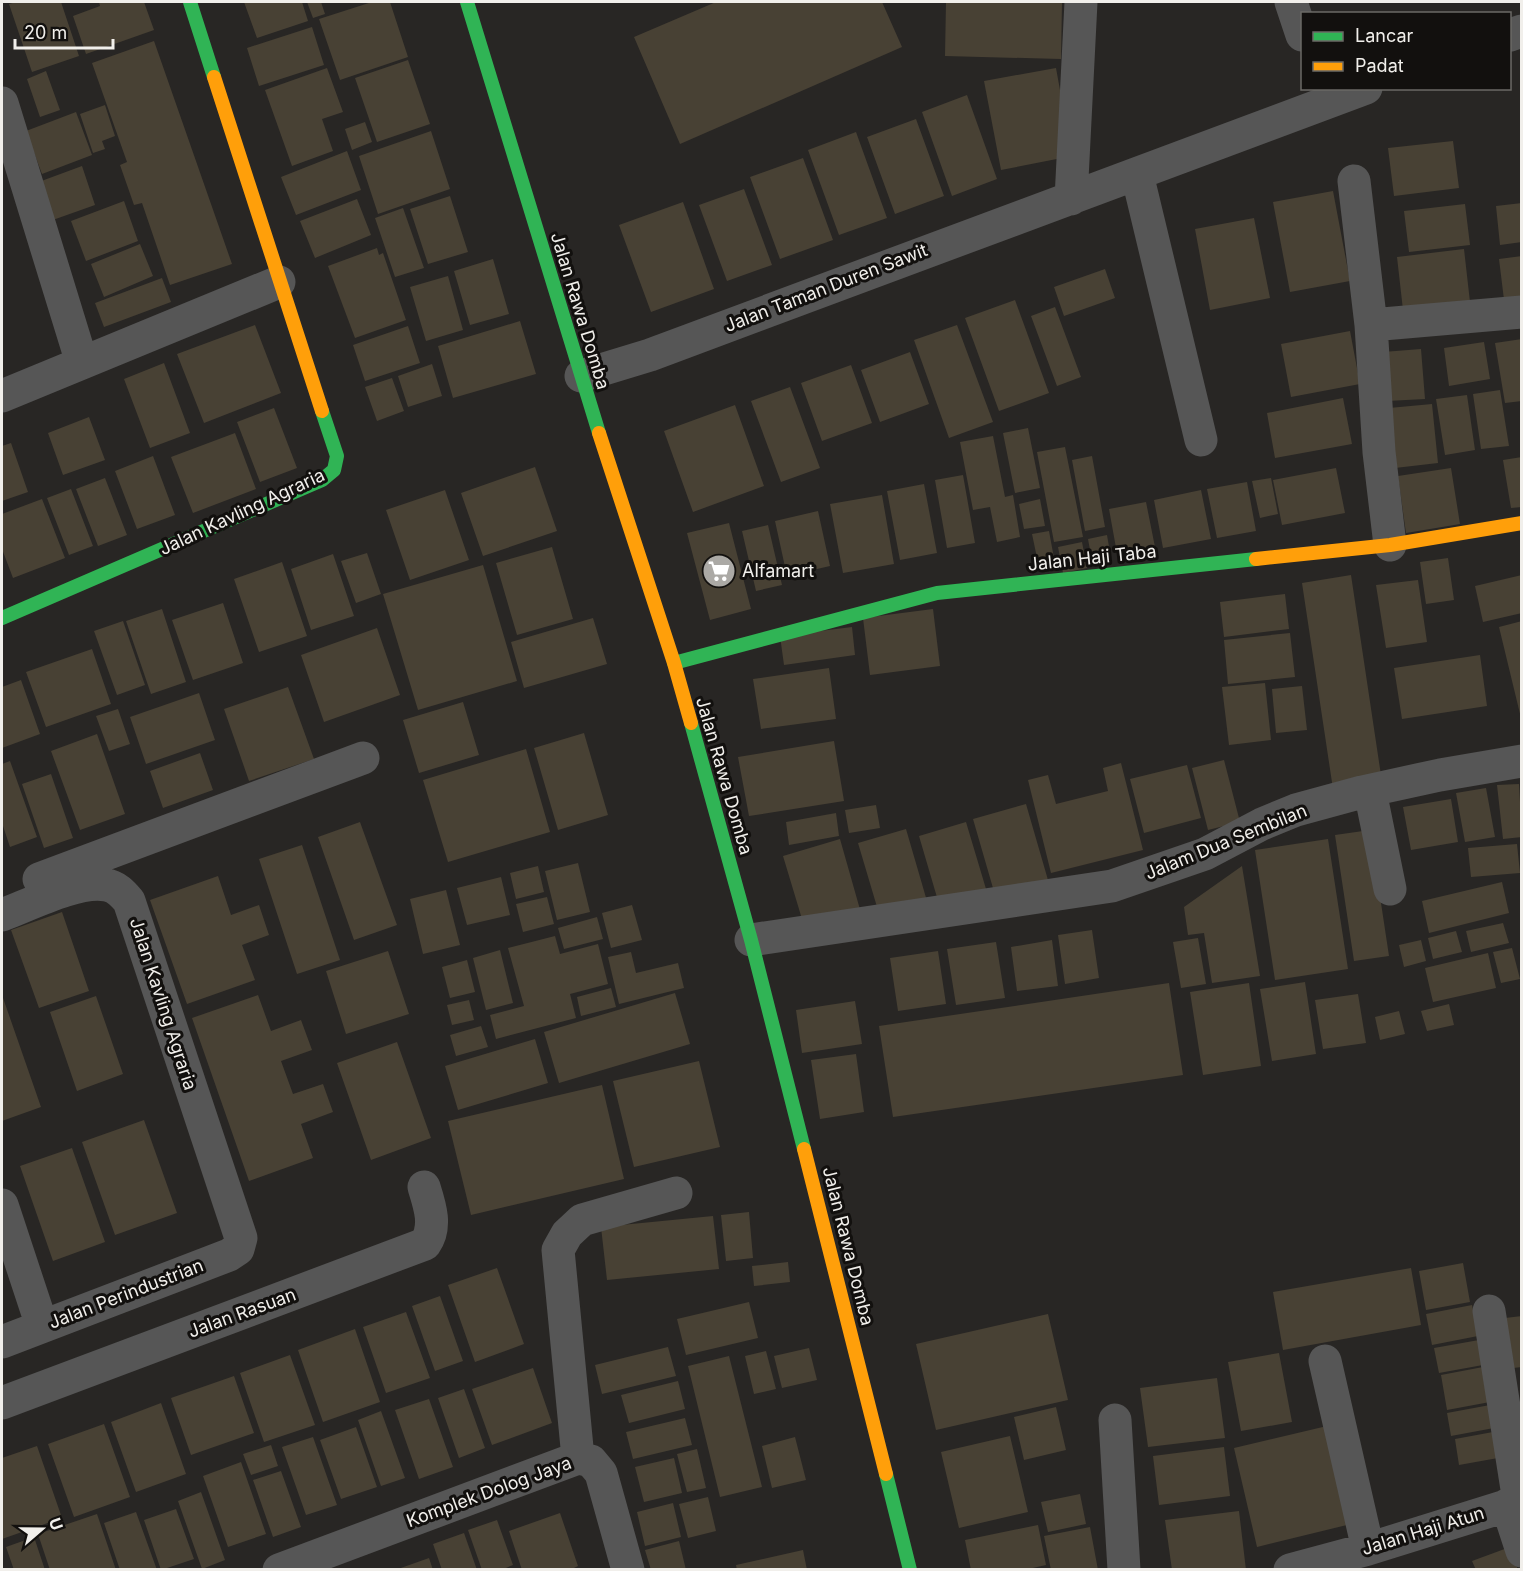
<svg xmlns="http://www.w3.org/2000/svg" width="1523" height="1571" font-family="Inter,sans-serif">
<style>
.building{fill:#484134}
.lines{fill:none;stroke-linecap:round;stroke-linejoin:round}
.street{stroke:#565656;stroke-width:33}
.fast{stroke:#30b455;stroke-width:14}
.slow{stroke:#ff9f0a;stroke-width:14}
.labels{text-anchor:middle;stroke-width:6;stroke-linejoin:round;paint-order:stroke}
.street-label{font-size:18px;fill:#f1efeb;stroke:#12100e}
.poi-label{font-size:18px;fill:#f1efeb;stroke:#12100e;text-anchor:start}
</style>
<rect width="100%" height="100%" fill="#282624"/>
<path class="building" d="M16,2h45l18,54 -47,16 -23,-68z
M99,2h45l10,28 -68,24 -13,-38 27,-10z
M244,2h58l6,19 -51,17z
M307,2h14l4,12 -12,4z
M372,2h18l18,55 -68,23 -21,-61z
M716,2h166l20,45 -222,97 -46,-107z
M946,2h116l-1,57 -116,-3z
M312,27l12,38 -65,21 -12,-38z
M154,41l78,223 -62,21 -28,-82 -8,2 -14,-40 7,-3 -35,-99z
M408,60l22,64 -53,18 -22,-64z
M327,68l16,44 -21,7 11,32 -41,15 -27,-76z
M1056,68l16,88 -71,14 -17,-89z
M46,71l14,39 -20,7 -13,-38z
M967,95l30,84 -45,17 -30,-84z
M105,105l10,31 -13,5 3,8 -12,4 -13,-39z
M76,112l16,43 -50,19 -16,-43z
M916,119l28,77 -49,18 -28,-77z
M365,122l7,20 -20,8 -7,-21z
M431,131l19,58 -72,25 -19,-58z
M856,132l31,86 -48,17 -31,-85z
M1453,141l6,47 -65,8 -6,-48z
M347,151l14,39 -65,25 -15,-38z
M803,158l30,82 -53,19 -30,-82z
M82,166l13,39 -45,16 -14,-38z
M744,189l28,76 -45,16 -28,-76z
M1333,191l17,90 -60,11 -17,-90z
M450,196l18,56 -40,12 -18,-55z
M357,199l14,36 -56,23 -15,-37z
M124,201l14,40 -52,20 -15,-40z
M683,202l31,87 -63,23 -32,-87z
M1522,203v39l-22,3 -4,-39z
M1465,204l5,41 -61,7 -5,-41z
M403,208l21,60 -29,9 -20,-59z
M1254,218l16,80 -60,12 -15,-81z
M140,244l13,32 -49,21 -13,-33z
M377,248l2,7 4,-2 23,67 -51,18 -27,-72z
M1464,249l6,53 -67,8 -6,-53z
M1522,256v50l-17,2 -6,-49z
M493,259l16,55 -39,11 -16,-54z
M1105,269l10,29 -51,18 -10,-29z
M448,276l15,54 -37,11 -16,-54z
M162,278l9,24 -67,25 -9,-24z
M1015,300l34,93 -50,18 -34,-93z
M1055,307l26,70 -24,9 -26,-70z
M520,321l16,53 -83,24 -15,-52z
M255,325l26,68 -77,30 -27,-69z
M957,325l36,97 -44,16 -35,-98z
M408,326l12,37 -55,18 -12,-36z
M1350,331l10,53 -69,13 -10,-53z
M1522,339v62l-17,2 -10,-60z
M1484,342l6,37 -41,7 -5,-38z
M1421,349l4,50 -38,2 -4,-49z
M910,352l19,52 -49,18 -19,-52z
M164,363l26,70 -40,15 -26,-69z
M432,364l10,32 -34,11 -10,-31z
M851,365l21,58 -50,18 -21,-58z
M392,378l12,33 -27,10 -12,-34z
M790,387l30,81 -39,14 -30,-81z
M1500,390l9,56 -28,3 -8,-55z
M1467,395l8,55 -30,5 -9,-56z
M1343,398l9,46 -77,14 -8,-45z
M1432,404l6,59 -43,5 -6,-60z
M735,405l29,81 -71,26 -29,-81z
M274,408l23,60 -37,14 -23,-60z
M89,417l16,43 -42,15 -15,-42z
M1028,428l12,60 -25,5 -12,-60z
M235,433l21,56 -63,24 -22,-56z
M993,436l12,61 8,-2 7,42 -23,5 -7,-35 -17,3 -13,-68z
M11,443l17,49 -26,9v-55z
M1065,447l18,90 -29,5 -17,-90z
M153,456l22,59 -38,14 -22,-58z
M1092,456l13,71 -20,4 -13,-71z
M1522,457v50l-11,1 -8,-48z
M535,467l22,64 -74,25 -22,-63z
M1336,468l9,45 -63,12 -9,-45z
M1451,468l9,56 -54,9 -8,-57z
M963,475l12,68 -28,5 -12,-68z
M105,478l22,57 -29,11 -22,-57z
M1271,478l7,36 -18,4 -8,-37z
M1247,482l9,49 -39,7 -10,-49z
M924,484l13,69 -37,7 -13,-69z
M71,489l22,57 -24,9 -22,-57z
M445,490l24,70 -59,20 -24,-70z
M1201,490l10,49 -48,9 -9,-48z
M882,495l12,69 -51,9 -13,-69z
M42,499l23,59 -52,20 -11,-29v-35z
M1040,499l5,27 -21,3 -5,-25z
M1146,502l10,50 -38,7 -9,-50z
M818,511l12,55 -43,10 -12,-55z
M729,523l22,86 -41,11 -23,-87z
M768,525l14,60 -26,6 -14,-60z
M1049,531l7,38 -16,3 -8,-38z
M1107,535l4,23 -19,3 -4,-22z
M1082,542l5,26 -24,5 -5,-26z
M552,547l21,72 -56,16 -21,-72z
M367,553l14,41 -25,9 -15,-42z
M333,554l21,62 -43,14 -20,-61z
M1448,558l6,42 -28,4 -6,-42z
M282,562l25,74 -48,16 -25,-73z
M483,565l34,116 -99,29 -35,-116z
M1351,575l31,207 -49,7 -31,-206z
M1522,575v38l-39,9 -8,-36z
M1418,580l9,62 -41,6 -10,-63z
M1285,594l4,35 -65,8 -4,-35z
M223,603l20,60 -50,17 -21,-60z
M162,609l24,73 -35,12 -25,-73z
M933,609l7,57 -70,9 -7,-57z
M593,618l14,46 -83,24 -13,-46z
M123,621l22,64 -28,10 -23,-64z
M1522,621v96l-1,1 -22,-91z
M852,627l3,28 -71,10 -4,-29z
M377,628l23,67 -76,27 -23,-67z
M1290,633l5,44 -67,7 -4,-44z
M92,649l19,55 -65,23 -20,-55z
M1480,655l7,51 -85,13 -8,-51z
M829,668l7,51 -75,10 -8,-50z
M21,680l19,54 -38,14v-61z
M1265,683l6,57 -42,5 -7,-58z
M1302,686l5,44 -31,3 -4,-44z
M288,687l26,72 -65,22 -25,-72z
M199,693l16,47 -69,24 -16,-47z
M463,702l16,53 -60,18 -16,-53z
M118,709l12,35 -21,7 -13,-35z
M584,733l24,82 -50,15 -24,-82z
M97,734l28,80 -45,16 -29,-79z
M834,741l10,60 -95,15 -11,-59z
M526,749l24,83 -102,30 -25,-82z
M200,753l13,37 -50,18 -13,-37z
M1224,760l16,62 -32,8 -16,-62z
M10,761l27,76 -27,10 -8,-24v-59z
M1121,763l22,87 -92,23 -23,-93 20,-5 8,29 52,-13 -5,-23z
M1187,765l14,53 -57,15 -14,-54z
M51,774l22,64 -29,10 -22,-64z
M1519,784l3,53 -19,2 -6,-54z
M1486,788l9,49 -30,5 -9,-49z
M1451,799l7,43 -47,8 -8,-43z
M1026,804l22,76 -53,15 -22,-76z
M876,805l4,23 -31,5 -4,-23z
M836,813l3,23 -50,9 -3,-23z
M360,822l37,103 -43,15 -36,-103z
M966,822l23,77 -48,12 -22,-75z
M906,829l23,79 -49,9 -22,-74z
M1370,830l19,126 -35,5 -19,-126z
M840,839l21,74 -56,16 -22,-73z
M1328,839l20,130 -73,11 -20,-130z
M1517,844l3,29 -49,4 -3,-29z
M302,845l38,115 -43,14 -38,-115z
M578,863l12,49 -33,8 -12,-49z
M538,866l6,26 -28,7 -6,-26z
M1242,866l18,110 -48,7 -8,-50 -16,2 -4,-28z
M218,876l13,39 28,-10 10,30 -27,10 13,35 -68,24 -37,-104z
M501,877l9,38 -43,10 -10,-37z
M1502,882l7,31 -80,20 -7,-32z
M446,890l14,55 -37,9 -13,-55z
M547,897l7,27 -31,8 -7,-28z
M632,905l10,35 -31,8 -9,-35z
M62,912l27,79 -50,17 -28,-78z
M597,917l6,22 -39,10 -6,-21z
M1503,923l6,20 -38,9 -5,-21z
M1092,930l7,48 -34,6 -7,-49z
M1456,931l6,21 -29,7 -5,-21z
M555,936l5,18 38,-10 10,40 -38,10 6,24 -80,21 -6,-24 34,-9 -16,-58z
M1198,938l8,46 -25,4 -8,-46z
M1052,940l6,46 -41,5 -6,-44z
M1421,940l5,21 -22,6 -5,-22z
M996,942l9,56 -49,7 -9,-56z
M1512,948l8,31 -19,4 -8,-31z
M500,950l13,53 -27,7 -13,-52z
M388,951l21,63 -63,20 -20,-63z
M938,951l8,53 -48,7 -8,-53z
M631,952l5,21 42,-10 6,25 -65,16 -11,-47z
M1488,953l8,35 -63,14 -8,-34z
M467,960l8,32 -25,6 -8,-31z
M1305,982l11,72 -44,7 -12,-72z
M1169,983l14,92 -290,42 -14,-91z
M1249,983l12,83 -58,9 -13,-83z
M611,988l5,19 -35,9 -4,-19z
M675,993l15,51 -131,39 -15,-51z
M1358,994l8,49 -43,6 -8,-49z
M2,995l39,112 -39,14z
M258,995l13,36 30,-11 11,30 -31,11 12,33 30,-10 10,28 -32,12 12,34 -64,23 -57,-163z
M96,996l27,78 -46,17 -27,-79z
M469,1000l5,20 -22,5 -5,-20z
M855,1001l7,43 -60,9 -6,-43z
M1449,1004l5,21 -27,6 -6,-20z
M1399,1011l6,23 -25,6 -5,-23z
M481,1026l7,21 -32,9 -6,-21z
M535,1039l13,44 -90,27 -13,-44z
M397,1042l34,96 -60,22 -34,-97z
M856,1054l8,58 -44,7 -9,-59z
M699,1061l21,86 -86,20 -21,-86z
M602,1085l22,94 -153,36 -23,-94z
M144,1120l33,93 -62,22 -33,-93z
M72,1148l33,94 -52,19 -33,-95z
M749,1212l4,46 -27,3 -5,-46z
M713,1216l6,53 -112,11 -6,-53z
M788,1262l2,20 -36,4 -2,-20z
M1463,1263l7,39 -44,8 -7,-39z
M497,1268l27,76 -49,18 -27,-77z
M1411,1268l10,57 -138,25 -10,-58z
M440,1296l23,65 -28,10 -23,-65z
M749,1302l9,36 -72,17 -9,-36z
M1472,1305l6,31 -46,9 -6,-31z
M406,1312l24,66 -44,15 -23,-66z
M1048,1314l20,86 -132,30 -20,-86z
M1522,1316v51l-9,1 -8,-50z
M355,1329l25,73 -57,20 -25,-72z
M1479,1340l4,25 -44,8 -5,-25z
M668,1347l8,29 -74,18 -7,-29z
M809,1348l8,32 -35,8 -8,-32z
M766,1351l10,38 -22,5 -9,-38z
M1279,1353l13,69 -51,9 -13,-69z
M290,1355l25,70 -51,17 -24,-69z
M729,1356l33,131 -42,10 -32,-131z
M1483,1367l7,35 -43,8 -6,-35z
M533,1368l19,55 -60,22 -20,-56z
M234,1376l20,57 -63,22 -20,-57z
M1217,1378l8,60 -77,9 -8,-59z
M678,1381l7,28 -56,14 -8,-28z
M464,1389l21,59 -26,10 -21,-60z
M429,1399l24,68 -34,12 -24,-69z
M161,1403l25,71 -50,18 -25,-70z
M1490,1405l4,23 -43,8 -4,-23z
M1056,1407l10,43 -42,10 -10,-43z
M381,1411l24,67 -24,8 -23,-66z
M685,1418l7,27 -59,14 -7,-27z
M104,1424l26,73 -56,20 -26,-73z
M1327,1426l24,98 -94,23 -23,-99z
M356,1427l21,60 -36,12 -21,-59z
M1493,1432l5,26 -39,7 -4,-26z
M1010,1436l18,76 -69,16 -18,-76z
M313,1437l24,68 -31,10 -24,-68z
M795,1437l11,43 -34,8 -10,-42z
M271,1445l7,21 -27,9 -8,-21z
M37,1446l25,72 -60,21v-81z
M1224,1447l6,49 -71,9 -6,-49z
M697,1449l9,39 -19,4 -10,-38z
M674,1458l8,35 -38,9 -9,-35z
M241,1462l25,72 -38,13 -25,-71z
M281,1471l20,56 -28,10 -20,-57z
M201,1492l24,68 -23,9 -24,-68z
M1080,1494l6,30 -38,8 -7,-30z
M708,1497l8,34 -28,7 -9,-34z
M673,1503l8,34 -36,9 -8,-34z
M176,1509l18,50 -33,11 -17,-50z
M1239,1511l7,59h-74l-7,-50z
M136,1512l21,58h-37l-16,-47z
M560,1513l18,53 -8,4h-48l-13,-39z
M97,1514l19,56h-66l-12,-36z
M497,1520l16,45 -12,5h-19l-14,-40z
M1038,1525l8,40 -22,5h-53l-6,-30z
M1090,1527l8,43h-47l-7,-34z
M464,1533l13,37h-35l-9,-26z
M34,1537l11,33h-31l-8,-23z
M679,1541l7,29h-35l-6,-20z
M1510,1547l8,23h-42l-4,-9z
M803,1550l4,20h-70l-1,-5z
M429,1558l4,12h-35v-1z"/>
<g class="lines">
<path class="street" d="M1291,2l11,33
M1510,35l12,-4
M2,103l80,260
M1137,174l64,266
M1354,181l17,144 8,127 11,93
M1071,199l10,-197
M1371,325l151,-13
M581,376l69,-21 716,-267
M2,396l277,-114
M1370,791l20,98
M39,879l324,-121
M2,915c27,-10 75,-35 104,-30 10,1 17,9 23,16l112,337 -3,11 -9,6 -227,87
M751,940l361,-54 93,-32 57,-30 34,-14 66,-18 78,-17 82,-14
M2,1205l40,121
M1489,1311l30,191
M1325,1361l43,188
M2,1403l423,-159c12,-17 5,-38 -1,-57
M1115,1420l9,150
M578,1458l-20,-208 9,-16 15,-14 94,-27
M1507,1505l15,46
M279,1570l299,-112 13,3 10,12 27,97
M1290,1570l78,-21 154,-48"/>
<path class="fast" d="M190,2l24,75
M467,2l132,431
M2,618l320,-138 12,-10 3,-14 -15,-45
M674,663l263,-70 319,-34
M691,723l60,217 53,209
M886,1474l24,96"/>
<path class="slow" d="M214,77l108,334
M599,433l75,230 17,60
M1256,559l134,-14 132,-22
M804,1149l82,325"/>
</g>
<defs>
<symbol id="supermarket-disc" viewBox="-11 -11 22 22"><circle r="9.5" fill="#aba9a5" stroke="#12100e"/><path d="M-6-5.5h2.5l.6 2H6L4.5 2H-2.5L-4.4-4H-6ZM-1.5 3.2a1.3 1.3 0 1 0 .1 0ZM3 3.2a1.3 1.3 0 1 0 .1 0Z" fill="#fff"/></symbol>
</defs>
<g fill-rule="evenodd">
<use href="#supermarket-disc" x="700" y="552" width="38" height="38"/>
</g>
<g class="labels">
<g class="street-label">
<text transform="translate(826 288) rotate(-21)" y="6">Jalan Taman Duren Sawit</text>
<text transform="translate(580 311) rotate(73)" y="6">Jalan Rawa Domba</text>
<text transform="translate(242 512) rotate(-25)" y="6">Jalan Kavling Agraria</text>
<text transform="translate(1092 558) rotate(-6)" y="6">Jalan Haji Taba</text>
<text transform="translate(724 776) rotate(74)" y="6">Jalan Rawa Domba</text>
<text transform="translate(1226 842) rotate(-22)" y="6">Jalam Dua Sembilan</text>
<text transform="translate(163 1004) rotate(72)" y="6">Jalan Kavling Agraria</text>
<text transform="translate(848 1246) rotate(76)" y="6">Jalan Rawa Domba</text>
<text transform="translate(126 1294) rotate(-21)" y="6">Jalan Perindustrian</text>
<text transform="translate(242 1313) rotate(-20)" y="6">Jalan Rasuan</text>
<text transform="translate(489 1492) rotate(-20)" y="6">Komplek Dolog Jaya</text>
<text transform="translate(1423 1531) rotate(-17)" y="6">Jalan Haji Atun</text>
</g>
<g class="poi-label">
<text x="742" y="577">Alfamart</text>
</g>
</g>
<rect width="1523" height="1571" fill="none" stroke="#f1efeb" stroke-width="6"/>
<rect x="1301" y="12" width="210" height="78" fill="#12100e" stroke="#6b6966" stroke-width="1.5"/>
<rect x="1313" y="32" width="30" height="9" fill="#30b455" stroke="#6b6966" stroke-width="1.5"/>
<text x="1355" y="42" font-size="18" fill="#f1efeb">Lancar</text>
<rect x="1313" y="62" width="30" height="9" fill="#ff9f0a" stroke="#6b6966" stroke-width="1.5"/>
<text x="1355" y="72" font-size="18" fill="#f1efeb">Padat</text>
<g transform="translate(42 1529) rotate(70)" stroke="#12100e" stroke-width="4.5" paint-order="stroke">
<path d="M0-4.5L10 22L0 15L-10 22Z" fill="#f1efeb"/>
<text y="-9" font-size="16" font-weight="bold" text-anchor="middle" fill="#f1efeb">U</text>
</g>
<path d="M15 39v9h98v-9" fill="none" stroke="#f1efeb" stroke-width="3"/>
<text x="24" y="39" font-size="18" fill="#f1efeb" stroke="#12100e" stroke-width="4.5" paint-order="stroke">20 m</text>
</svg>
